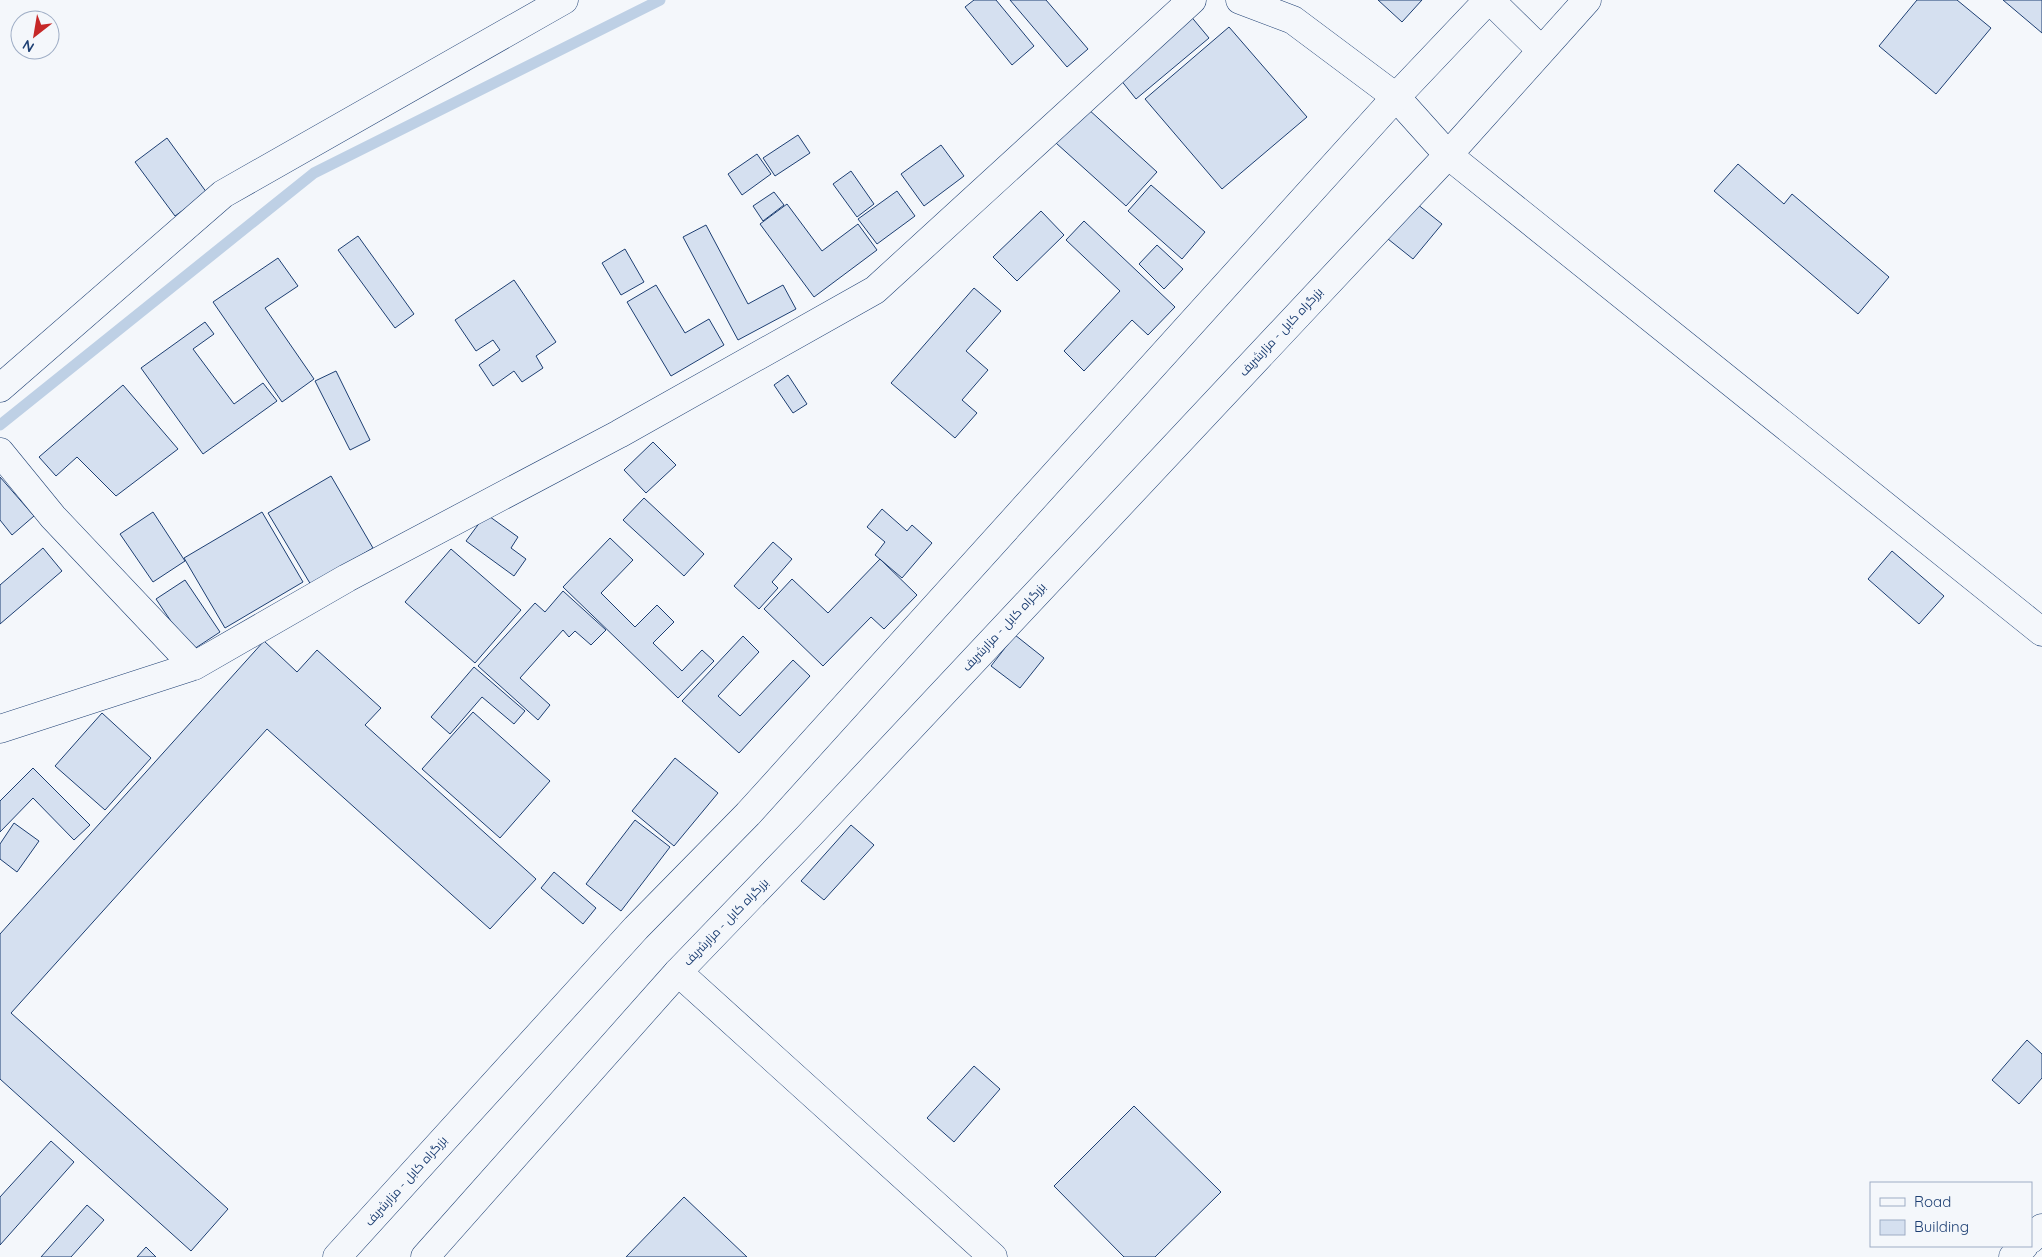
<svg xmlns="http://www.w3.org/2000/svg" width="2042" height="1257" font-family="Quicksand,Cairo,sans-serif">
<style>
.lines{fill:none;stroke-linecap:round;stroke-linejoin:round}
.stream{stroke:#bed0e5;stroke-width:11}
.building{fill:#d5e0f0;stroke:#1d3f73}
.minor-casing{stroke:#1d3f73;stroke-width:29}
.trunk-casing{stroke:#1d3f73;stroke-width:29}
.minor{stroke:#f4f7fb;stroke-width:28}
.trunk{stroke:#f4f7fb;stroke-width:28}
.labels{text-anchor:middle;stroke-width:4;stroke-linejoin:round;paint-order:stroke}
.street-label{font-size:12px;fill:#1d3f73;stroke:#f4f7fb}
</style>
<rect width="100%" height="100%" fill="#f4f7fb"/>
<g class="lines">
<path class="stream" d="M0,425l314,-252 346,-173"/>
</g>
<path class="building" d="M974,0h22l38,46 -22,19 -47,-58z
M1010,0h36l42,49 -21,18z
M1378,0h44l-20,22z
M1917,0h40l34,28 -55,66 -57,-48z
M2003,0h39v33z
M1189,14l20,24 -73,61 -20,-25z
M1229,27l78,90 -85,72 -77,-90z
M1087,108l70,64 -31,34 -70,-63z
M798,135l12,18 -35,23 -12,-18z
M167,138l40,55 -32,23 -40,-54z
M941,145l23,31 -40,30 -23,-32z
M757,154l14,20 -29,21 -14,-21z
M1738,164l46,40 8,-10 97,83 -31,37 -144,-123z
M851,171l23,33 -17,13 -24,-33z
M1151,185l54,47 -23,27 -54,-48z
M897,191l18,25 -38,28 -19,-25z
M774,192l10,13 -21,16 -10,-15z
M787,204l35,47 36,-27 19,26 -63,47 -54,-73z
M1417,204l25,20 -29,35 -25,-20z
M1041,211l23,24 -47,46 -24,-24z
M1084,221l91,86 -27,28 -16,-15 -48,51 -20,-20 56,-60 -54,-51z
M706,225l42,79 35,-19 13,24 -58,31 -55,-103z
M358,236l56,78 -19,14 -57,-78z
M1157,245l26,24 -19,20 -25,-25z
M625,249l19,33 -23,13 -19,-32z
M278,258l20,28 -33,22 49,71 -32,23 -69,-100z
M514,280l42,62 -20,14 7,12 -21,14 -8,-11 -21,15 -14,-21 21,-15 -7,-10 -17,11 -21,-31z
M656,285l29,48 24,-14 15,26 -53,31 -44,-74z
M974,288l27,23 -35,40 22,19 -26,30 15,13 -22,25 -64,-55z
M205,322l9,12 -21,15 41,55 29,-21 14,18 -74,53 -62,-86z
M336,371l34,69 -20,10 -35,-69z
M788,375l19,29 -14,9 -19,-28z
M123,385l55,64 -62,47 -39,-39 -21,19 -17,-19z
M653,442l23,23 -30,28 -22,-23z
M331,476l42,72 -62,37 -43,-72z
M0,477l34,39 -22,19 -12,-15z
M644,498l60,56 -20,22 -61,-56z
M882,509l25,22 5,-6 20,18 -30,35 -27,-23 10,-13 -18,-15z
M153,512l32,49 -32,21 -33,-48z
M262,512l41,70 -78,46 -41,-70z
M486,514l32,23 -7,11 15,11 -12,17 -48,-35z
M610,538l23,22 -32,33 34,34 22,-22 17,17 -21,21 29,28 20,-21 12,11 -36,37 -115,-111z
M773,542l19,17 -20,23 6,6 -19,21 -25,-23z
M43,548l19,23 -62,53v-39z
M451,549l70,61 -46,53 -70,-61z
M1892,551l52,45 -25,28 -51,-45z
M880,559l37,36 -33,34 -13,-12 -48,49 -59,-57 28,-30 36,34z
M185,580l35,52 -29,19 -35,-52z
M563,591l43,39 -15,15 -16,-14 -6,6 -6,-7 -43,48 30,27 -12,15 -60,-54 57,-63 10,9z
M1015,635l29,23 -24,30 -29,-22z
M743,636l16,16 -41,44 22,20 53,-56 17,16 -71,77 -57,-52z
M264,641l33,31 20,-22 64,58 -16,17 171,154 -46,50 -223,-200 -256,284 217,196 -37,42 -191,-172v-145z
M474,667l51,44 -11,13 -32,-27 -32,37 -19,-17z
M473,712l77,69 -50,57 -78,-69z
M102,713l49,45 -46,52 -50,-44z
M675,758l43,35 -44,53 -42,-35z
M33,768l57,57 -16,15 -41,-42 -33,34v-31z
M635,820l35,27 -49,64 -35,-27z
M14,823l25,18 -22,31 -17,-13v-15z
M851,825l23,20 -50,55 -23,-19z
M554,872l42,36 -13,16 -42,-36z
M2027,1040l15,14v24l-23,26 -27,-24z
M974,1066l26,23 -46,53 -27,-24z
M1134,1106l87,86 -66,65h-31l-70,-71z
M51,1141l23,21 -74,83v-48z
M684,1197l63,60h-121z
M87,1205l17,15 -33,37h-30z
M146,1247l10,10h-19z"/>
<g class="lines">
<defs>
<path id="minor" d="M1240,0l53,20 103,77 52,58 594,477
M1490,0l51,50
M0,388l223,-194 341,-194
M0,452l53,65 141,149 153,-88 272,-144 256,-144 317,-290
M0,729l194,-63
M678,972l315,285
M2031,1239l11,-11
M2013,1257l11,-11"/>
<path id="trunk" d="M337,1257l299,-329 112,-114 648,-717 92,-97
M425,1257l253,-285 130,-135 640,-682 139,-155"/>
</defs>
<use href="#minor" class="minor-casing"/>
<use href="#trunk" class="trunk-casing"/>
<use href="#minor" class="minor"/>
<use href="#trunk" class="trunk"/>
</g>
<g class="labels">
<g class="street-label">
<text transform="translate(1281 332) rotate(-47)" y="4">بزرگراه کابل - مزارشریف</text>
<text transform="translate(1004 627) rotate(-47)" y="4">بزرگراه کابل - مزارشریف</text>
<text transform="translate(726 922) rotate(-46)" y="4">بزرگراه کابل - مزارشریف</text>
<text transform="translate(406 1181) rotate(-48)" y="4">بزرگراه کابل - مزارشریف</text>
</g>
</g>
<rect x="1870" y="1182" width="162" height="65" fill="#f4f7fb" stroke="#9eadc5"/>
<rect x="1880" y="1198" width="25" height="8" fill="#f4f7fb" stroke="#9eadc5"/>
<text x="1914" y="1207" font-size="15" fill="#1d3f73">Road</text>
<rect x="1880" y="1220" width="25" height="15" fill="#d5e0f0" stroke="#9eadc5"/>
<text x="1914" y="1232" font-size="15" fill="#1d3f73">Building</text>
<g transform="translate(35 35) rotate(211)"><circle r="24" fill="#f4f7fb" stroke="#9eadc5"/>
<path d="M0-4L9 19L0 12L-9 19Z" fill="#c62828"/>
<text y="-8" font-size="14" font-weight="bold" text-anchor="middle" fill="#1d3f73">N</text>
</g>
</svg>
